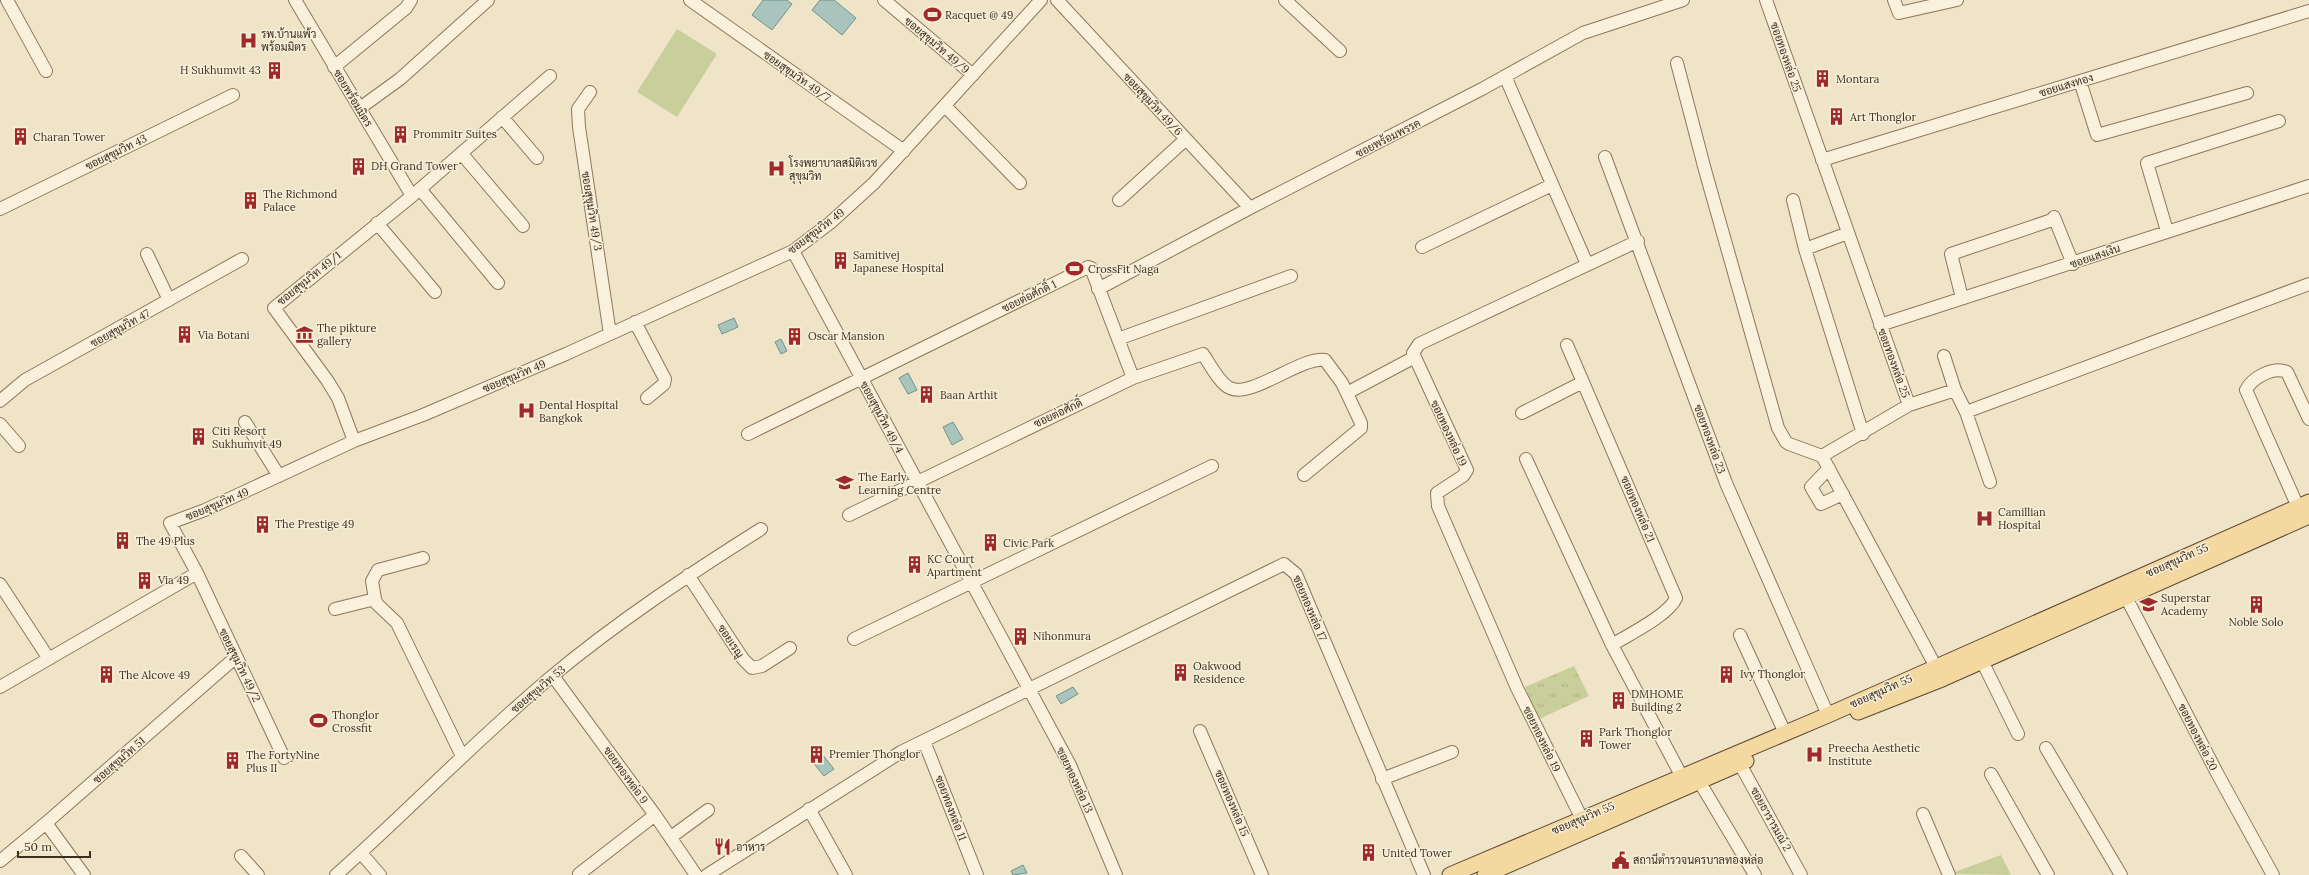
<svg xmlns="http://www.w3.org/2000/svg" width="2309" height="875" font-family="Lora,Sarabun,serif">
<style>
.grass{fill:#c9cf9b}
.park{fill:url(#park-tufts)}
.water{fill:#a9c4bc;stroke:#6f938a}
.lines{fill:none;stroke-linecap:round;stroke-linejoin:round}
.minor-casing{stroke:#8d765c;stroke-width:14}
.major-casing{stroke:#5b4430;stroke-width:17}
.minor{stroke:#faf1dc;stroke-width:12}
.major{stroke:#f3d9a0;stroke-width:15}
.labels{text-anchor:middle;stroke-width:3;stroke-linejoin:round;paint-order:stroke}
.poi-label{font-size:11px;fill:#3d2e20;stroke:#f7eed8;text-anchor:start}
.street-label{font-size:11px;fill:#3d2e20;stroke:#f7eed8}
</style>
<defs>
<pattern id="park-tufts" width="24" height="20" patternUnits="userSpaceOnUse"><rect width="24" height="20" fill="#c9cf9b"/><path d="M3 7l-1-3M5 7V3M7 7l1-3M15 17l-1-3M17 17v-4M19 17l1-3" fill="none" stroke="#aeb285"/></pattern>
</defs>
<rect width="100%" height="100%" fill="#f0e4c8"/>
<path class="grass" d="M677,29l40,25 -40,63 -40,-25z
M2001,855l10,20 -62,-1z"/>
<path class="park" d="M1574,666l15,30 -50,23 -14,-32z"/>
<path class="water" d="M763,0h24l5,4 -20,26 -20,-15z
M820,0h14l22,18 -14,17 -30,-25z
M734,318l4,9 -16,7 -4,-9z
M781,339l6,12 -6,3 -6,-12z
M908,373l9,17 -9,4 -9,-16z
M953,422l10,17 -11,6 -9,-18z
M1073,687l5,7 -17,10 -5,-8z
M821,753l13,16 -10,7 -13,-16z
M1023,865l4,8 -14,2 -2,-4z"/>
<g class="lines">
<defs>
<path id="minor" d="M7,0l39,71
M295,0l117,196
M690,0l214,151
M884,0l89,75
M1057,0l193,208
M1285,0l55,51
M1766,0l143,405
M1894,0l5,13 58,-13
M1677,63l28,107 73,258 8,14 3,2 33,12
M334,67l72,-59 5,-8
M1505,76l82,188
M2080,81l17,54 150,-42
M590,92l-12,17 1,18 31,207
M945,106l75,77
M360,108l40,-29 88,-79
M502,117l35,41
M461,153l62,73
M1605,157l121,326 102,232
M1822,160l487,-149
M420,189l78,94
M1119,200l67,-61
M1793,200l12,49 58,185
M0,209l233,-114
M377,223l58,69
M2167,231l-20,-68 132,-42
M1422,247l130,-62
M1805,249l43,-16
M793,251l277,514 46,110
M147,254l22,46
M1098,289l152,-81 232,-119 101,-56 100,-33
M1962,298l-11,-44 101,-34 2,-3 19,47
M635,322l30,57 -1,5 -17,14
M1880,325l429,-139
M1118,339l173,-63
M1567,345l109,253c-7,17 -48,37 -64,47
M1944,356l11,34
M1347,393l66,-35
M0,401l25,-21 217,-121
M1966,412l24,70
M1522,413l61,-31
M245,422l34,54
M0,424l19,22
M748,434l340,-167 3,1 42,110
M354,441l-16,-43 -11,-18 -53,-72 138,-112 138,-120
M1822,456l87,-51 46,-15 11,22 343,-128
M1822,456l114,211
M1526,459l86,186 70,132
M1829,468l-18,19 10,17 22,-10
M2298,507l-52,-117c6,-12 27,-24 41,-18l22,47
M849,515l284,-137 70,-24c6,9 17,30 27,34 20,11 72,-32 95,-28l17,23 19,40v5l-57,47
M423,558l-45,12 -6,11 3,18 2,5 20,19 65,133
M688,575l55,84 9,9 10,-2 28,-18
M0,584l49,75
M2126,597l91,176 56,102
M335,609l40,-10
M1740,635l45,98
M854,639l358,-173
M1982,661l36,73
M553,676l102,139 41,60
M0,687l197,-114
M1200,731l62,144
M924,741l53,134
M2046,748l75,127
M284,758l-87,-185 -27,-50 35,-13 149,-69 69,-26 143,-61 227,-103 37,-28 44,-40 167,-183
M1740,764l61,111
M1991,774l57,101
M1382,779l70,-27
M1699,781l56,94
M809,809l37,66
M1923,814l26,61
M1582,819l-65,-131 -79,-182 -1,-13 26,-17 4,-6 -54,-117 6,-9 219,-103
M46,823l38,52
M671,837l37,-27
M361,853l19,22
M241,856l17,19
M0,861l46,-38 190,-166
M579,874l76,-59
M336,875c73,-65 140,-135 215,-198 66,-55 137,-102 210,-148
M707,875l194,-123 383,-188 12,10 128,301"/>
<path id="major" d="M1858,712l84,-33 367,-163
M1450,875l378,-160 481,-213
M1485,875l261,-114"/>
</defs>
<use href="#minor" class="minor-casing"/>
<use href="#major" class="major-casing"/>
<use href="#minor" class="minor"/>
<use href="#major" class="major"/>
</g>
<defs>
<symbol id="stadium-bare" viewBox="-9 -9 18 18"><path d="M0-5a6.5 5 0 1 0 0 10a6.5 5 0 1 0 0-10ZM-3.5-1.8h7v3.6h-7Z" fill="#9e2a2b" stroke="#f7eed8" stroke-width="2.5" paint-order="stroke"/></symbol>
<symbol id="hospital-bare" viewBox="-9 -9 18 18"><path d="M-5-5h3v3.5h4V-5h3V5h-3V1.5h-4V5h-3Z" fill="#9e2a2b" stroke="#f7eed8" stroke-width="2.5" paint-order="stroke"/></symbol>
<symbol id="building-bare" viewBox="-9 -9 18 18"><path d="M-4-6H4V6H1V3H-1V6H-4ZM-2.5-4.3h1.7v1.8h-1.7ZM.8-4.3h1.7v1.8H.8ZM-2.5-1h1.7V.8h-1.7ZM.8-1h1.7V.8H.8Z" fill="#9e2a2b" stroke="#f7eed8" stroke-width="2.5" paint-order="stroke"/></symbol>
<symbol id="museum-bare" viewBox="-9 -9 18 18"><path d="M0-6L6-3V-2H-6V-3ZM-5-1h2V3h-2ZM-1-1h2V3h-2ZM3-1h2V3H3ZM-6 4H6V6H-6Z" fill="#9e2a2b" stroke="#f7eed8" stroke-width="2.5" paint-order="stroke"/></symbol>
<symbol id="school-bare" viewBox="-9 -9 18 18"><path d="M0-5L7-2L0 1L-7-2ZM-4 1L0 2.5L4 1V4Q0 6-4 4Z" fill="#9e2a2b" stroke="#f7eed8" stroke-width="2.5" paint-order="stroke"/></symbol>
<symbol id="restaurant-bare" viewBox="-9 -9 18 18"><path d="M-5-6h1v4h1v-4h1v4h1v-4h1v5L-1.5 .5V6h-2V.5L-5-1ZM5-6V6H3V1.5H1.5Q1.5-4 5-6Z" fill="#9e2a2b" stroke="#f7eed8" stroke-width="2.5" paint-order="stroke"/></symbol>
<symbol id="civic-bare" viewBox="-9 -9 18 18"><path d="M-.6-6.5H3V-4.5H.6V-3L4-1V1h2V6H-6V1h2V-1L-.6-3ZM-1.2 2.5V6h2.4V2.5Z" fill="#9e2a2b" stroke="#f7eed8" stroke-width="2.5" paint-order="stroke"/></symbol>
</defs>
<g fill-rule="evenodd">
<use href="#stadium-bare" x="920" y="2" width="25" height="25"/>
<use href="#hospital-bare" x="236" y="28" width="25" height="25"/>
<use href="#building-bare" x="262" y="58" width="25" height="25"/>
<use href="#building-bare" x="1810" y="66" width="25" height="25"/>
<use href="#building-bare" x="1824" y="104" width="25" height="25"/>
<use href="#building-bare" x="388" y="122" width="25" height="25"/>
<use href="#building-bare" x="8" y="124" width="25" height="25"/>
<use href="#building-bare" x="346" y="154" width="25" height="25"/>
<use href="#hospital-bare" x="764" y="156" width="25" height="25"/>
<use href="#building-bare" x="238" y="188" width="25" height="25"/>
<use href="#building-bare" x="828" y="248" width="25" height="25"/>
<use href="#stadium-bare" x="1062" y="256" width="25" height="25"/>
<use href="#museum-bare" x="292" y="322" width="25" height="25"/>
<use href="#building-bare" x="172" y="322" width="25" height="25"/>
<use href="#building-bare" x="782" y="324" width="25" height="25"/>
<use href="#building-bare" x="914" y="382" width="25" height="25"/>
<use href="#hospital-bare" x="514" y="398" width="25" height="25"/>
<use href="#building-bare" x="186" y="424" width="25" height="25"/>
<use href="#school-bare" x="832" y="470" width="25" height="25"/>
<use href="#hospital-bare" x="1972" y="506" width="25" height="25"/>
<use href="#building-bare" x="250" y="512" width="25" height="25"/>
<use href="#building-bare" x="110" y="528" width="25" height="25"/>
<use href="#building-bare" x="978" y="530" width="25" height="25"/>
<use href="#building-bare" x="902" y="552" width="25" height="25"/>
<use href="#building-bare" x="132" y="568" width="25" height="25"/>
<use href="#school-bare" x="2136" y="592" width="25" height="25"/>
<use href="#building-bare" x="2244" y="592" width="25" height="25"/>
<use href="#building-bare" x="1008" y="624" width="25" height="25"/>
<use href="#building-bare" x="1168" y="660" width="25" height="25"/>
<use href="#building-bare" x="1714" y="662" width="25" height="25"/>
<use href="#building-bare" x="94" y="662" width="25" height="25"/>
<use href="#building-bare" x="1606" y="688" width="25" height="25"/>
<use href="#stadium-bare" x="306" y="708" width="25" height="25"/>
<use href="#building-bare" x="1574" y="726" width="25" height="25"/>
<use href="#building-bare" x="804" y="742" width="25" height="25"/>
<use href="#hospital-bare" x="1802" y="742" width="25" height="25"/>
<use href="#building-bare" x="220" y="748" width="25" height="25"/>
<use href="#restaurant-bare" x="710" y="834" width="25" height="25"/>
<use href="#building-bare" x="1356" y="840" width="25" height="25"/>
<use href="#civic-bare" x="1608" y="848" width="25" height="25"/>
</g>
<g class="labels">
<g class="poi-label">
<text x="945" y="19">Racquet @ 49</text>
<text x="261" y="38">รพ.บ้านแพ้ว<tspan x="261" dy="13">พร้อมมิตร</tspan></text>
<text x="261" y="74" text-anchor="end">H Sukhumvit 43</text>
<text x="1836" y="83">Montara</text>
<text x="1850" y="121">Art Thonglor</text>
<text x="413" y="138">Prommitr Suites</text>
<text x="33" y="141">Charan Tower</text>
<text x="789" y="167">โรงพยาบาลสมิติเวช<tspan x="789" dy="13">สุขุมวิท</tspan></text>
<text x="371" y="170">DH Grand Tower</text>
<text x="263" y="198">The Richmond<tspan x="263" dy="13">Palace</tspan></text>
<text x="853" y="259">Samitivej<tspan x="853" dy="13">Japanese Hospital</tspan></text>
<text x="1088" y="273">CrossFit Naga</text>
<text x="317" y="332">The pikture<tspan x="317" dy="13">gallery</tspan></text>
<text x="198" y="339">Via Botani</text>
<text x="808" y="340">Oscar Mansion</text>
<text x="940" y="399">Baan Arthit</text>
<text x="539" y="409">Dental Hospital<tspan x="539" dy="13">Bangkok</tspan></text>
<text x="212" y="435">Citi Resort<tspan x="212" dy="13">Sukhumvit 49</tspan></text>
<text x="858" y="481">The Early<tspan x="858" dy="13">Learning Centre</tspan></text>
<text x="1998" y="516">Camillian<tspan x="1998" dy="13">Hospital</tspan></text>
<text x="275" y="528">The Prestige 49</text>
<text x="136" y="545">The 49 Plus</text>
<text x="1003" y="547">Civic Park</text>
<text x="927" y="563">KC Court<tspan x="927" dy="13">Apartment</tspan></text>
<text x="158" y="584">Via 49</text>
<text x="2161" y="602">Superstar<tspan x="2161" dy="13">Academy</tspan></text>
<text x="2256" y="626" text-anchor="middle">Noble Solo</text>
<text x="1033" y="640">Nihonmura</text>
<text x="1193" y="670">Oakwood<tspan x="1193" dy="13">Residence</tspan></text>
<text x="1740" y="678">Ivy Thonglor</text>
<text x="119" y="679">The Alcove 49</text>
<text x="1631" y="698">DMHOME<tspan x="1631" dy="13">Building 2</tspan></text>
<text x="332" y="719">Thonglor<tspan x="332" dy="13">Crossfit</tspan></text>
<text x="1599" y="736">Park Thonglor<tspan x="1599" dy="13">Tower</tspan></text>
<text x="1828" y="752">Preecha Aesthetic<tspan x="1828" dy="13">Institute</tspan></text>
<text x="829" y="758">Premier Thonglor</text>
<text x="246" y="759">The FortyNine<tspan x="246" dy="13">Plus II</tspan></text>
<text x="736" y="851">อาหาร</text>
<text x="1382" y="857">United Tower</text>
<text x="1633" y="864">สถานีตำรวจนครบาลทองหล่อ</text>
</g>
<g class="street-label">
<text transform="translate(937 45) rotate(40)" y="4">ซอยสุขุมวิท 49/9</text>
<text transform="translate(1786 57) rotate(71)" y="4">ซอยทองหล่อ 25</text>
<text transform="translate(797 76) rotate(35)" y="4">ซอยสุขุมวิท 49/7</text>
<text transform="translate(2066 85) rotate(-17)" y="4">ซอยแสงทอง</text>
<text transform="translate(353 98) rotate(59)" y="4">ซอยพร้อมมิตร</text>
<text transform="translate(1153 104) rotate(47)" y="4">ซอยสุขุมวิท 49/6</text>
<text transform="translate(1388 138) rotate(-27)" y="4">ซอยพร้อมพรรค</text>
<text transform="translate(116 152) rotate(-26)" y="4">ซอยสุขุมวิท 43</text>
<text transform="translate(592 211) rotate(81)" y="4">ซอยสุขุมวิท 49/3</text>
<text transform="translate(816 231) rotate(-37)" y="4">ซอยสุขุมวิท 49</text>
<text transform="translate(2095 256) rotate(-19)" y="4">ซอยแสงเงิน</text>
<text transform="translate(309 278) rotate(-39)" y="4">ซอยสุขุมวิท 49/1</text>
<text transform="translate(1029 296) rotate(-26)" y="4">ซอยต่อศักดิ์ 1</text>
<text transform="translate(120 328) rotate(-29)" y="4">ซอยสุขุมวิท 47</text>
<text transform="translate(1894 363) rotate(70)" y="4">ซอยทองหล่อ 25</text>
<text transform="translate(514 376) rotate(-23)" y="4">ซอยสุขุมวิท 49</text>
<text transform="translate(1058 413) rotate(-25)" y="4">ซอยต่อศักดิ์</text>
<text transform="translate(882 417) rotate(62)" y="4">ซอยสุขุมวิท 49/4</text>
<text transform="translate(1449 433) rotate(65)" y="4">ซอยทองหล่อ 19</text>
<text transform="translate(1710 439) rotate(70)" y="4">ซอยทองหล่อ 23</text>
<text transform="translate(217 504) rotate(-23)" y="4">ซอยสุขุมวิท 49</text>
<text transform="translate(1638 509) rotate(67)" y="4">ซอยทองหล่อ 21</text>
<text transform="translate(2177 560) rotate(-24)" y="4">ซอยสุขุมวิท 55</text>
<text transform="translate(1310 608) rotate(67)" y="4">ซอยทองหล่อ 17</text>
<text transform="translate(731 641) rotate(56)" y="4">ซอยเรณู</text>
<text transform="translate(240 665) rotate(64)" y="4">ซอยสุขุมวิท 49/2</text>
<text transform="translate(538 689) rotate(-40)" y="4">ซอยสุขุมวิท 53</text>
<text transform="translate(1881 691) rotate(-24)" y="4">ซอยสุขุมวิท 55</text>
<text transform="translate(2198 737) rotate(63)" y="4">ซอยทองหล่อ 20</text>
<text transform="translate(1542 739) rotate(64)" y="4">ซอยทองหล่อ 19</text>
<text transform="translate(119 760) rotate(-41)" y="4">ซอยสุขุมวิท 51</text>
<text transform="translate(626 775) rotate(54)" y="4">ซอยทองหล่อ 9</text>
<text transform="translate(1075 780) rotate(65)" y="4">ซอยทองหล่อ 13</text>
<text transform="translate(1232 803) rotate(67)" y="4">ซอยทองหล่อ 15</text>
<text transform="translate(951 808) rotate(69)" y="4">ซอยทองหล่อ 11</text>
<text transform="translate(1583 818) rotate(-23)" y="4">ซอยสุขุมวิท 55</text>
<text transform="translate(1771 819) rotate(61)" y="4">ซอยธารารมณ์ 2</text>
</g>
</g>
<path d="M18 851v6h72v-6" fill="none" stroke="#3d2e20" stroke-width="2"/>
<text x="24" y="851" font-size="12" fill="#3d2e20" stroke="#f7eed8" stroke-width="3" paint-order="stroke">50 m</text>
</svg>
